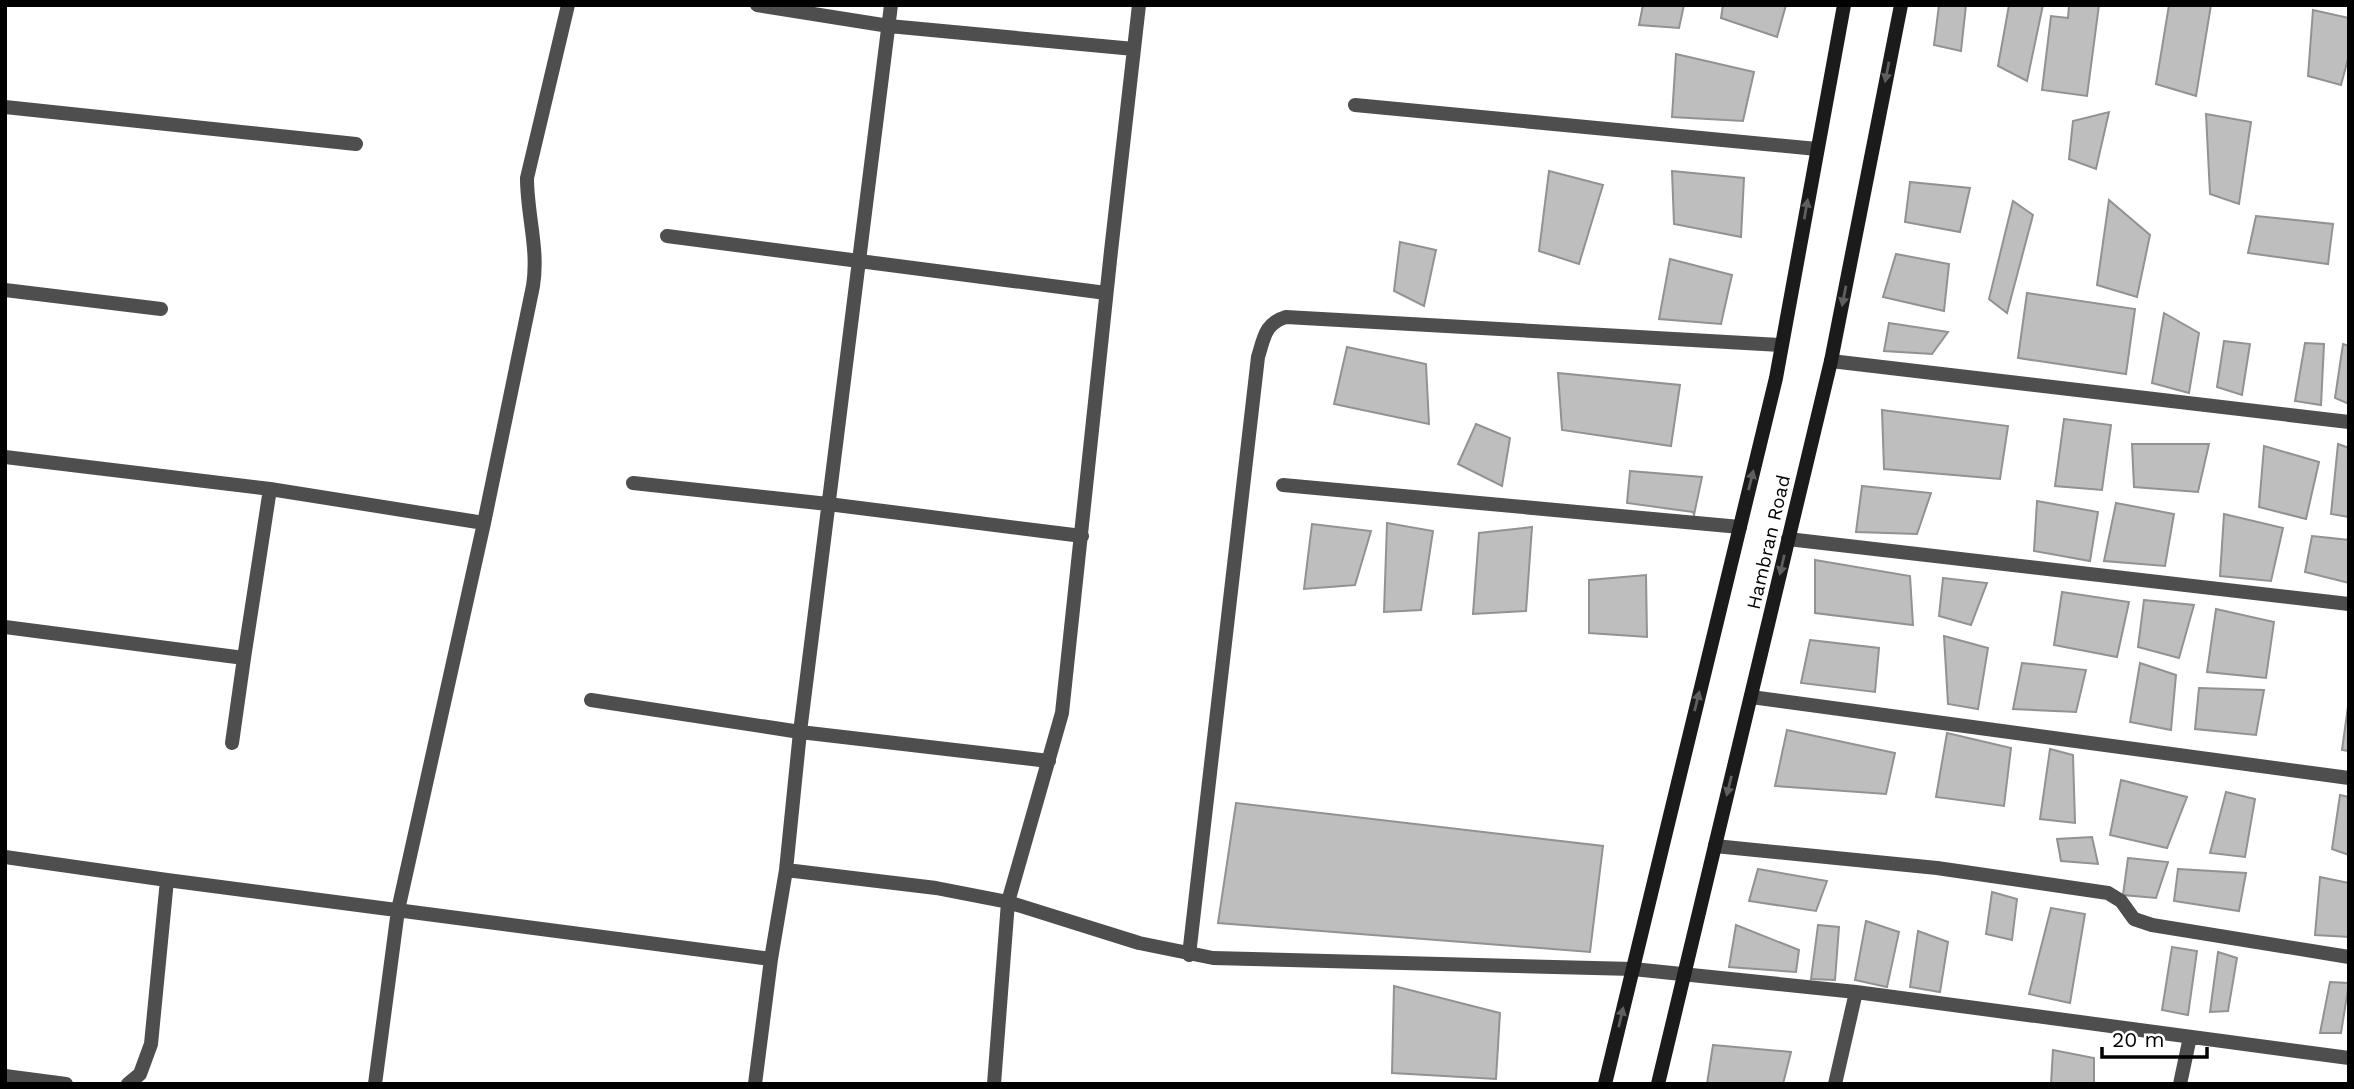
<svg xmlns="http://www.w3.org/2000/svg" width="2354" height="1089" font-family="'Work Sans',sans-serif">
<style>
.building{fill:#bebebe;stroke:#929292;stroke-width:2}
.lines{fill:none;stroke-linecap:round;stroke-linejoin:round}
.street{stroke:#4e4e4e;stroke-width:14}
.secondary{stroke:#1b1b1b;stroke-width:14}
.oneway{fill:#5f5f5f}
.labels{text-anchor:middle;stroke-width:6;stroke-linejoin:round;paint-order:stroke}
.street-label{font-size:19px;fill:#000;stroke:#fff}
</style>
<rect width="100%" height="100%" fill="#fff"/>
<path class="building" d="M1643,5h41l-5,23 -40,-3z
M1723,5h63l-9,32 -56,-19z
M1939,5h27l-5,46 -27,-6z
M2009,5h34l-16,76 -29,-15z
M2069,5h30l-12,91 -45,-6 9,-74 17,2z
M2169,5h42l-15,91 -40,-12z
M2313,10l36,8v37l-8,30 -33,-9z
M1676,54l78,18 -11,49 -71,-4z
M2109,112l-13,57 -27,-10 4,-38z
M2206,114l45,8 -12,82 -29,-10z
M1549,171l54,14 -24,79 -40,-13z
M1672,171l72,7 -3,59 -67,-13z
M1910,182l60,6 -10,44 -55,-10z
M2109,200l41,35 -13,62 -40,-12z
M2013,201l20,14 -26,98 -18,-14z
M2256,216l77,8 -5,40 -80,-11z
M1400,242l36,8 -12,56 -30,-15z
M1896,254l53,10 -5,47 -61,-14z
M1670,259l62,16 -11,49 -62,-5z
M2027,293l108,16 -9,65 -108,-16z
M2164,313l35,20 -10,60 -37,-10z
M1889,323l59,9 -16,22 -48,-3z
M2224,341l26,3 -8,51 -25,-8z
M2305,343l19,1 -3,61 -26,-4z
M2343,344l6,2v58l-14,-6z
M1347,347l79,17 3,60 -95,-20z
M1558,373l122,12 -9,61 -109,-16z
M1882,410l126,16 -8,53 -116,-10z
M2064,419l47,6 -9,65 -47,-4z
M1476,424l34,14 -8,48 -44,-22z
M2132,444h77l-11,48 -64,-5z
M2338,444l11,4v69l-18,-3z
M2264,446l55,16 -13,57 -47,-12z
M1630,471l72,6 -8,38 -1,-3 -66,-9z
M1862,486l69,7 -14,41 -61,-2z
M2037,501l61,11 -8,49 -56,-10z
M2116,503l58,11 -9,52 -61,-5z
M2224,514l59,14 -12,53 -51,-5z
M1387,523l46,8 -12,79 -37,2z
M1312,524l59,7 -16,54 -51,4z
M1532,527l-6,84 -53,3 6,-81z
M2312,536l37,4v43l-44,-11z
M1815,560l95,16 3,49 -98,-12z
M1646,575l1,62 -58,-4v-53z
M1943,578l44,5 -16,42 -32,-9z
M2062,592l67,10 -12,55 -63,-12z
M2144,600l50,5 -15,53 -41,-11z
M2216,609l58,13 -8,56 -59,-6z
M1944,636l44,12 -10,61 -30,-5z
M1810,640l69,8 -4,44 -74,-9z
M2022,663l64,7 -10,42 -63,-3z
M2140,663l36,12 -5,55 -41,-8z
M2199,688l65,2 -8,45 -61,-6z
M2349,699v52l-7,-1z
M1787,730l108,23 -9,41 -111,-8z
M1947,733l64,15 -7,58 -68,-9z
M2050,749l23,6 2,68 -35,-4z
M2121,780l66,17 -20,51 -57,-13z
M2226,792l29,7 -10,58 -35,-4z
M2340,795l9,2v58l-17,-6z
M1236,803l367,43 -13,106 -372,-29z
M2092,837l6,27 -37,-3 -4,-22z
M2128,858l40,4 -12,36 -33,-3z
M1758,869l69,12 -11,30 -67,-10z
M2178,869l68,4 -7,38 -65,-10z
M2320,877l29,6v54l-34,-2z
M1992,892l25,7 -5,41 -26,-6z
M2051,908l34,6 -15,89 -41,-9z
M1866,921l33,11 -12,55 -32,-7z
M1736,925l63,25 -3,22 -67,-5z
M1818,925l21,2 -4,53 -24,-1z
M1918,931l30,11 -8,50 -30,-5z
M2172,947l25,4 -9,64 -26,-5z
M2218,952l19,6 -9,53 -18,1z
M2330,982l19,1 -8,50h-21z
M1394,986l106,27 -4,66 -104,-6z
M1713,1045l78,7 -8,32h-76z
M2053,1050l41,8v26h-43z"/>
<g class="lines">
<path class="street" d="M757,5l132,21 245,23
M1355,105l462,44
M5,107l351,37
M667,236l439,57
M5,290l156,19
M1831,361l518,61
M5,457l265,32 214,34
M633,483l195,21 254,32
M1283,485l457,42
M1788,539l561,65
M5,627l239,31 -12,85
M244,658l26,-169
M1751,697l598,81
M591,700l209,32 249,29
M1715,846l222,22 171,25 13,8 13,18 18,6 197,32
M5,857l162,23 604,79
M786,870l150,18 72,14 131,41 74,15 420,11 223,23 493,66
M1189,955l69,-598c6,-19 7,-34 28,-40l495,28
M5,1076l61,8
M128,1084l12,-10 11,-30 16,-164
M375,1084l23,-174 86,-387 49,-237c6,-37 -6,-71 -6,-108l41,-173
M755,1084l16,-125 15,-89 14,-138 91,-727
M994,1084l14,-182 54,-189 49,-462 28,-246
M1835,1084l21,-92
M2180,1084l10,-47"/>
<path class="secondary" d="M1605,1084l171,-706 68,-373
M1658,1084l173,-723 70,-356"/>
</g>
<defs><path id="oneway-solid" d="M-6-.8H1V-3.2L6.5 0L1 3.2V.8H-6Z" transform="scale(1.75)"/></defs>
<g class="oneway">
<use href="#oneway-solid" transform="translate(1887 72) rotate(101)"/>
<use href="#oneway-solid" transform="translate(1806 209) rotate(-80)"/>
<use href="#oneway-solid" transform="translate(1844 296) rotate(101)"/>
<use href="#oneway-solid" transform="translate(1751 480) rotate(-76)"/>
<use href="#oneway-solid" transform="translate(1782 565) rotate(103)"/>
<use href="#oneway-solid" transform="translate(1697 701) rotate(-76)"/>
<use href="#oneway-solid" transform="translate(1729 786) rotate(104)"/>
<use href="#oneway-solid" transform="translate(1621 1017) rotate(-77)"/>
</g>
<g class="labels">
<g class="street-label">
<text transform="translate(1768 542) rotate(-77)" y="7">Hambran Road</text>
</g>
</g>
<rect width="2354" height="1089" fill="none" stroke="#000000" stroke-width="14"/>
<path d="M2102 1047v10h105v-10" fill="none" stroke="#000000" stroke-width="3.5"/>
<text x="2112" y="1047" font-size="21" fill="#000000" stroke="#ffffff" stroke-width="5" paint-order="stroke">20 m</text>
</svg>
